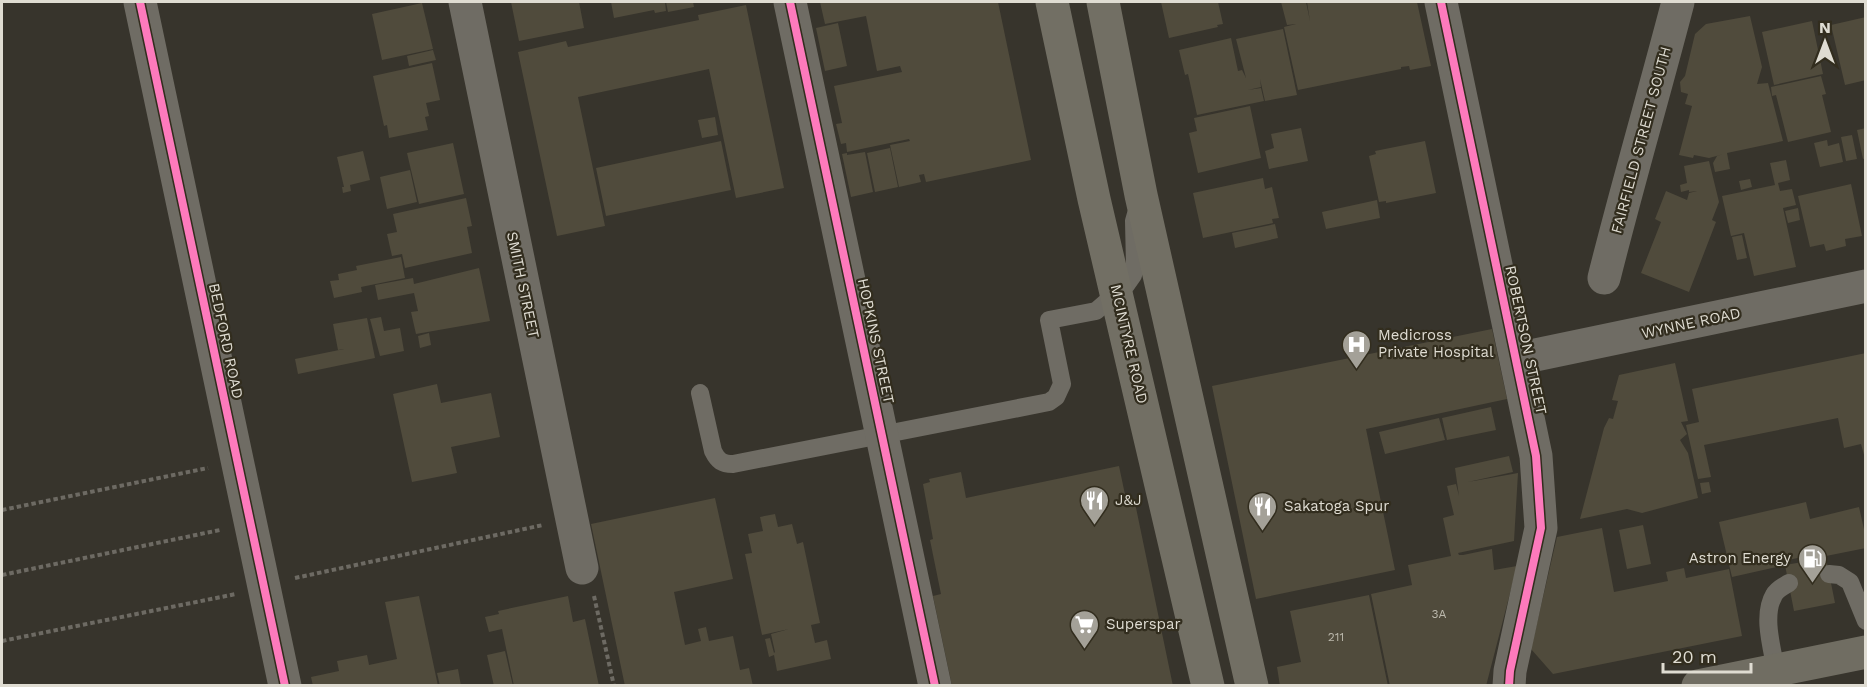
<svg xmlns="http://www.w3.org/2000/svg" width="1867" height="687" font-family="'Work Sans',sans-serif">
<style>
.building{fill:#504b3c}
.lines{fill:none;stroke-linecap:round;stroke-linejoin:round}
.path{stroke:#6d6a63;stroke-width:4;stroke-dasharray:4.5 3;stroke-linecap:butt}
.lane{stroke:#6f6c64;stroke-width:18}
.street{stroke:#6f6c64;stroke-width:33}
.secondary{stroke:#726f64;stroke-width:33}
.primary{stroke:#706d62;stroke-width:33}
.cycleway-casing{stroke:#322d1e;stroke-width:11}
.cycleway{stroke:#fd7abc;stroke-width:8}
.labels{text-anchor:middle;stroke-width:4.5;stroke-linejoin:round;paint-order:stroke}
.number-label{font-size:12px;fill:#bbb8ac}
.street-label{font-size:15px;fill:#dfdcd2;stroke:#322d1e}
.poi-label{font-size:15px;fill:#dfdcd2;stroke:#322d1e;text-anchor:start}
</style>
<rect width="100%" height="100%" fill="#37342c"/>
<path class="building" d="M511,2h68l5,26 -65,13z
M611,2h54l1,9 -11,2 -1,-3 -40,8z
M666,2h27l1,5 -26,5z
M820,2h178l33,158 -105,22 -2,-8 -5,1 2,7 -22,5 -9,-42 20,-4 -1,-2 -62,13 -1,-9 -5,1 -5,-20 6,-1 -8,-37 68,-14 -2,-6 -23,5 -11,-55 -41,8z
M1161,2h57l5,22 -6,1 1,2 -49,11z
M1281,2h25l4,19 -3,-19h110l14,64 -21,4 -1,-4 -8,1v2l-103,21 -14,-63 12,-3 -9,1z
M422,3l11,46 -51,11 -10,-46z
M746,5l38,183 -48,10 -27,-129 -131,28 27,129 -48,10 -39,-184 48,-11 2,6 131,-27 -1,-5z
M1750,16l12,51 -5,17 11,-1 15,58 -56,12 3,16 -15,3 -2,-9 4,-7 7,-2 -15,4 -15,-3 -1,3 -14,-3 13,-49 -7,-2 3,-10 -7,-2 -1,-10 5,-6 10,-42 11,-10z
M1866,17v63l-21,5 -14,-60z
M1812,21l11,53 -49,11 -12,-53z
M838,23l9,43 -22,5 -9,-43z
M1283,29l14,66 -32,6 -5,-22 1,8 -13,3 13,-2 3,13 -67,14 -9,-41 -3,1 -6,-25 52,-12 7,33 4,-1 4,8 -10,-39z
M433,50l3,10 -27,6 -2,-10z
M432,63l8,37 -14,3 3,13 -4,1 3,13 -39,8 -2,-13 -3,1 -11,-50z
M1821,76l5,18 -4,1 9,37 -43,10 -12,-47 -4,1 -1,-9z
M1250,106l11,52 -63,15 -9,-40 8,-2 -3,-13z
M715,117l3,18 -16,3 -4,-18z
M1301,128l7,33 -39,8 -4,-18 9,-3 -3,-14z
M1866,128v30l-3,1 -6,-29z
M1852,135l5,24 -11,2 -5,-24z
M1827,140l1,6 11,-3 4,19 -23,5 -6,-24z
M721,141l10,49 -125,26 -10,-48z
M1425,141l11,52 -50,10v-2l-7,1 -10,-46 7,-2 -1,-3z
M453,143l11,51 -45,10 -12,-51z
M890,148l8,39 -23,5 -8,-39z
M363,151l7,29 -20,5 1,6 -8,2 -1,-6h2l-7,-30z
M865,152l8,40 -22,5 -9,-43 5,-1v2z
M1786,160l4,20 -12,3 2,8 12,-2 4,16 -13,3 13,59 -42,9 -10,-43 -13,3 -9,-40 53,-11 -5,-22z
M1709,161l10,41 -7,18 4,2 -27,70 -48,-19 20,-51 -6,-3 11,-28 21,9 2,-7 8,-2 -8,1v-2l-8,2 -1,-7 7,-2 -3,-17z
M410,170l7,32 -30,7 -7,-32z
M1263,178l2,11 7,-2 7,31 -7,1 1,4 -70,15 -10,-45z
M1750,179l2,8 -11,3 -2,-9z
M1851,184l11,52 -17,3 1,7 -20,5 -2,-7 -14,3 -12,-51z
M466,198l6,28 -5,1 5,26 -67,15 -3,-14 -10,2 -5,-22 10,-2 -4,-18z
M1377,200l3,18 -54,11 -4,-17z
M1798,208l2,12 -12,3 -3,-12z
M1275,224l3,14 -43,10 -3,-15z
M1742,235l5,23 -10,2 -5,-23z
M401,257l4,21 -44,9 1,5 -28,6 -4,-17 9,-1 -1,-6 19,-4 -1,-4z
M479,268l11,53 -74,13 -5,-22 7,-1 -4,-18 -36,7 -3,-15 38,-7 1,6z
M381,317l3,14 16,-3 4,23 -24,5 -10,-37z
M367,318l8,40 -77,16 -3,-15 49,-10 -6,1 -5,-26z
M1492,329l15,70 -141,30 29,141 -139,29 -44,-213z
M429,333l2,12 -11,3 -2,-12z
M1866,353v109l-5,-18 -17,4 -6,-30 -134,27 7,32 -13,2 -12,-54 13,-3 -7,-33z
M1675,363l13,58 -7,1 6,12 -7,6 8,13 10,45 -56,15 -15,-4 -47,10 24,-91 5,-10 4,1 5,-18 -6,-1 7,-25z
M437,384l4,19 50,-10 9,44 -49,10 6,26 -45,9 -19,-88z
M1491,407l5,23 -49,10 -5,-22z
M1439,418l6,22 -60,14 -6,-22z
M1509,456l4,16 -45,10 50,-9 -4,68 -56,12 1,2h4l29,-6 2,21 23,-4 -31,120h-96l-19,-92 41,-9 -4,-20 43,-9 -8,-38 11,-3 -7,-29 9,-2 3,12 -4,-28z
M1119,466l8,38 8,-1 38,183h-221l-19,-90 8,-2 -11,-54 3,-1 -10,-55 7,-2 -1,-3 32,-7 5,26z
M1709,482l2,10 -9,2 -2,-11z
M715,498l18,81 -59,13 11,53 16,-4 -3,-12 8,-2 3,14 24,-5 7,34 9,-2 4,18h-128l-34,-162z
M1806,502l4,17 49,-12 7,31v10l-40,8 -1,-4 -41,9 1,4 -53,12 -13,-55z
M775,514l3,13 14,-3 5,20 6,-2 17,81 -9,2 4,18 12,-3 4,19 -54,12 -3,-16 -5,2 -4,-18 5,-1 4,15 1,-1 -4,-18 18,-5 -27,6 -17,-81 7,-1 -4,-19 15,-3 -3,-14z
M1643,525l8,39 -24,5 -8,-39z
M1602,528l12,64 54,-11 -2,-9 18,-4 2,10 43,-9 13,67 -189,38 -22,-25 26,-112z
M1826,558l9,45 -41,8 -9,-46z
M1369,595l19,91h-108l-3,-19 24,-5 -11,-51z
M419,596l19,90h-125l-2,-9 28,-6 -2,-10 30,-6 2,10 28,-6 -12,-57z
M568,596l5,26 12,-3 14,67h-85l-12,-57 -13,3 -4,-15 14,-3 -1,-3z
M505,651l8,35h-19l-7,-31z
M458,669l3,17h-21l-3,-13z"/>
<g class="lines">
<path class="path" d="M2,510l206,-42
M2,575l218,-45
M295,578l248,-53
M594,596l20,90
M2,641l234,-47"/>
<path class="lane" d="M700,393l13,58c5,10 9,13 20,13l316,-62 7,-5 6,-13 -13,-64 47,-9 30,-26 7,-10 2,-9 -1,-45 2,-7
M1829,574l10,1 11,7 16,39
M1776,670c-4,-22 -14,-55 -2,-75 3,-6 10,-9 15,-12"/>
<path class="street" d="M140,2l145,684
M465,2l117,566
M790,2l145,684
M1441,2l95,454 5,72 -31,143 -1,15
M1604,278c23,-92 50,-184 74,-276
M1516,359l350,-73"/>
<path class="secondary" d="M1052,2l42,197 114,487
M1103,2l38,193 111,491"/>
<path class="primary" d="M1698,686l168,-34"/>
<defs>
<path id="cycleway" d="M140,2l145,684
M790,2l145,684
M1441,2l95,454 5,72 -31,143 -1,15"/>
</defs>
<use href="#cycleway" class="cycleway-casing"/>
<use href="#cycleway" class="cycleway"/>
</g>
<defs>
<symbol id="hospital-pin" viewBox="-11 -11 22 30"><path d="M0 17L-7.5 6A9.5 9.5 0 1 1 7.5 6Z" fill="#a4a198" stroke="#322d1e"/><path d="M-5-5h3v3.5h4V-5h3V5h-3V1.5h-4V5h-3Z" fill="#fff"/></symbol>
<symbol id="restaurant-pin" viewBox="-11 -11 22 30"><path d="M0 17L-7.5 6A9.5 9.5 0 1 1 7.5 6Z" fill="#a4a198" stroke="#322d1e"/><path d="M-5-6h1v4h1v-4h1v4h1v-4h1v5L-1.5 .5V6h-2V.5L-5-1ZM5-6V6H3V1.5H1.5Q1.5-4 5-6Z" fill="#fff"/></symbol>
<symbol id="fuel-pin" viewBox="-11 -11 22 30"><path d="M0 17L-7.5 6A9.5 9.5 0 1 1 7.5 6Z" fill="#a4a198" stroke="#322d1e"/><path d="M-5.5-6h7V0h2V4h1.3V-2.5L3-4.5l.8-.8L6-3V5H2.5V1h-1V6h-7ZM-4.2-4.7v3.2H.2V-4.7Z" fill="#fff"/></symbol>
<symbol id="supermarket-pin" viewBox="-11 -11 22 30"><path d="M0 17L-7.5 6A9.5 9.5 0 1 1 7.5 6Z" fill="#a4a198" stroke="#322d1e"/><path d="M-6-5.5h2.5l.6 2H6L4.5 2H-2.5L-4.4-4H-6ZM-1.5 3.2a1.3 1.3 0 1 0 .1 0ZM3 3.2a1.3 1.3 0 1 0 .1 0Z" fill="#fff"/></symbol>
</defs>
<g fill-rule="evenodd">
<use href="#hospital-pin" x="1340" y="328" width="33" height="45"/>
<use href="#restaurant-pin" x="1078" y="484" width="33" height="45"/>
<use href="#restaurant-pin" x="1246" y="490" width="33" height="45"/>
<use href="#fuel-pin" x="1796" y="542" width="33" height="45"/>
<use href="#supermarket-pin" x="1068" y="608" width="33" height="45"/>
</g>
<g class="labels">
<g class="number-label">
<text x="1439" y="618">3A</text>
<text x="1336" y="641">211</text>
</g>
<g class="street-label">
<text transform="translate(1641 140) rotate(-75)" y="5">FAIRFIELD STREET SOUTH</text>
<text transform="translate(523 285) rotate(78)" y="5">SMITH STREET</text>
<text transform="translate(1691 323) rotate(-12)" y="5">WYNNE ROAD</text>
<text transform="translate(1526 340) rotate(78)" y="5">ROBERTSON STREET</text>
<text transform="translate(226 341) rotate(78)" y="5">BEDFORD ROAD</text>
<text transform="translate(876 341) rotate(78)" y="5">HOPKINS STREET</text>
<text transform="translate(1129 344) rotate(77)" y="5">MCINTYRE ROAD</text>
</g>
<g class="poi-label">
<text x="1378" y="340">Medicross<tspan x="1378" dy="17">Private Hospital</tspan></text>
<text x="1115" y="505">J&amp;J</text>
<text x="1284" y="511">Sakatoga Spur</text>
<text x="1791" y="563" text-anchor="end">Astron Energy</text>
<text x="1106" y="629">Superspar</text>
</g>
</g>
<rect width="1867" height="687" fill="none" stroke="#dfdcd2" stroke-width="6"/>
<g transform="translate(1825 42)" stroke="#322d1e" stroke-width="4.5" paint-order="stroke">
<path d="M0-4.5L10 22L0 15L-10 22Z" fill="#dfdcd2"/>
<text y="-9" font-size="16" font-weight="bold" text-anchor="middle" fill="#dfdcd2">N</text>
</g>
<path d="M1663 663v9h88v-9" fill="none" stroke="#dfdcd2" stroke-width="3"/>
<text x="1672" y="663" font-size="18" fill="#dfdcd2" stroke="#322d1e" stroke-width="4.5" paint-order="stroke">20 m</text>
</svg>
